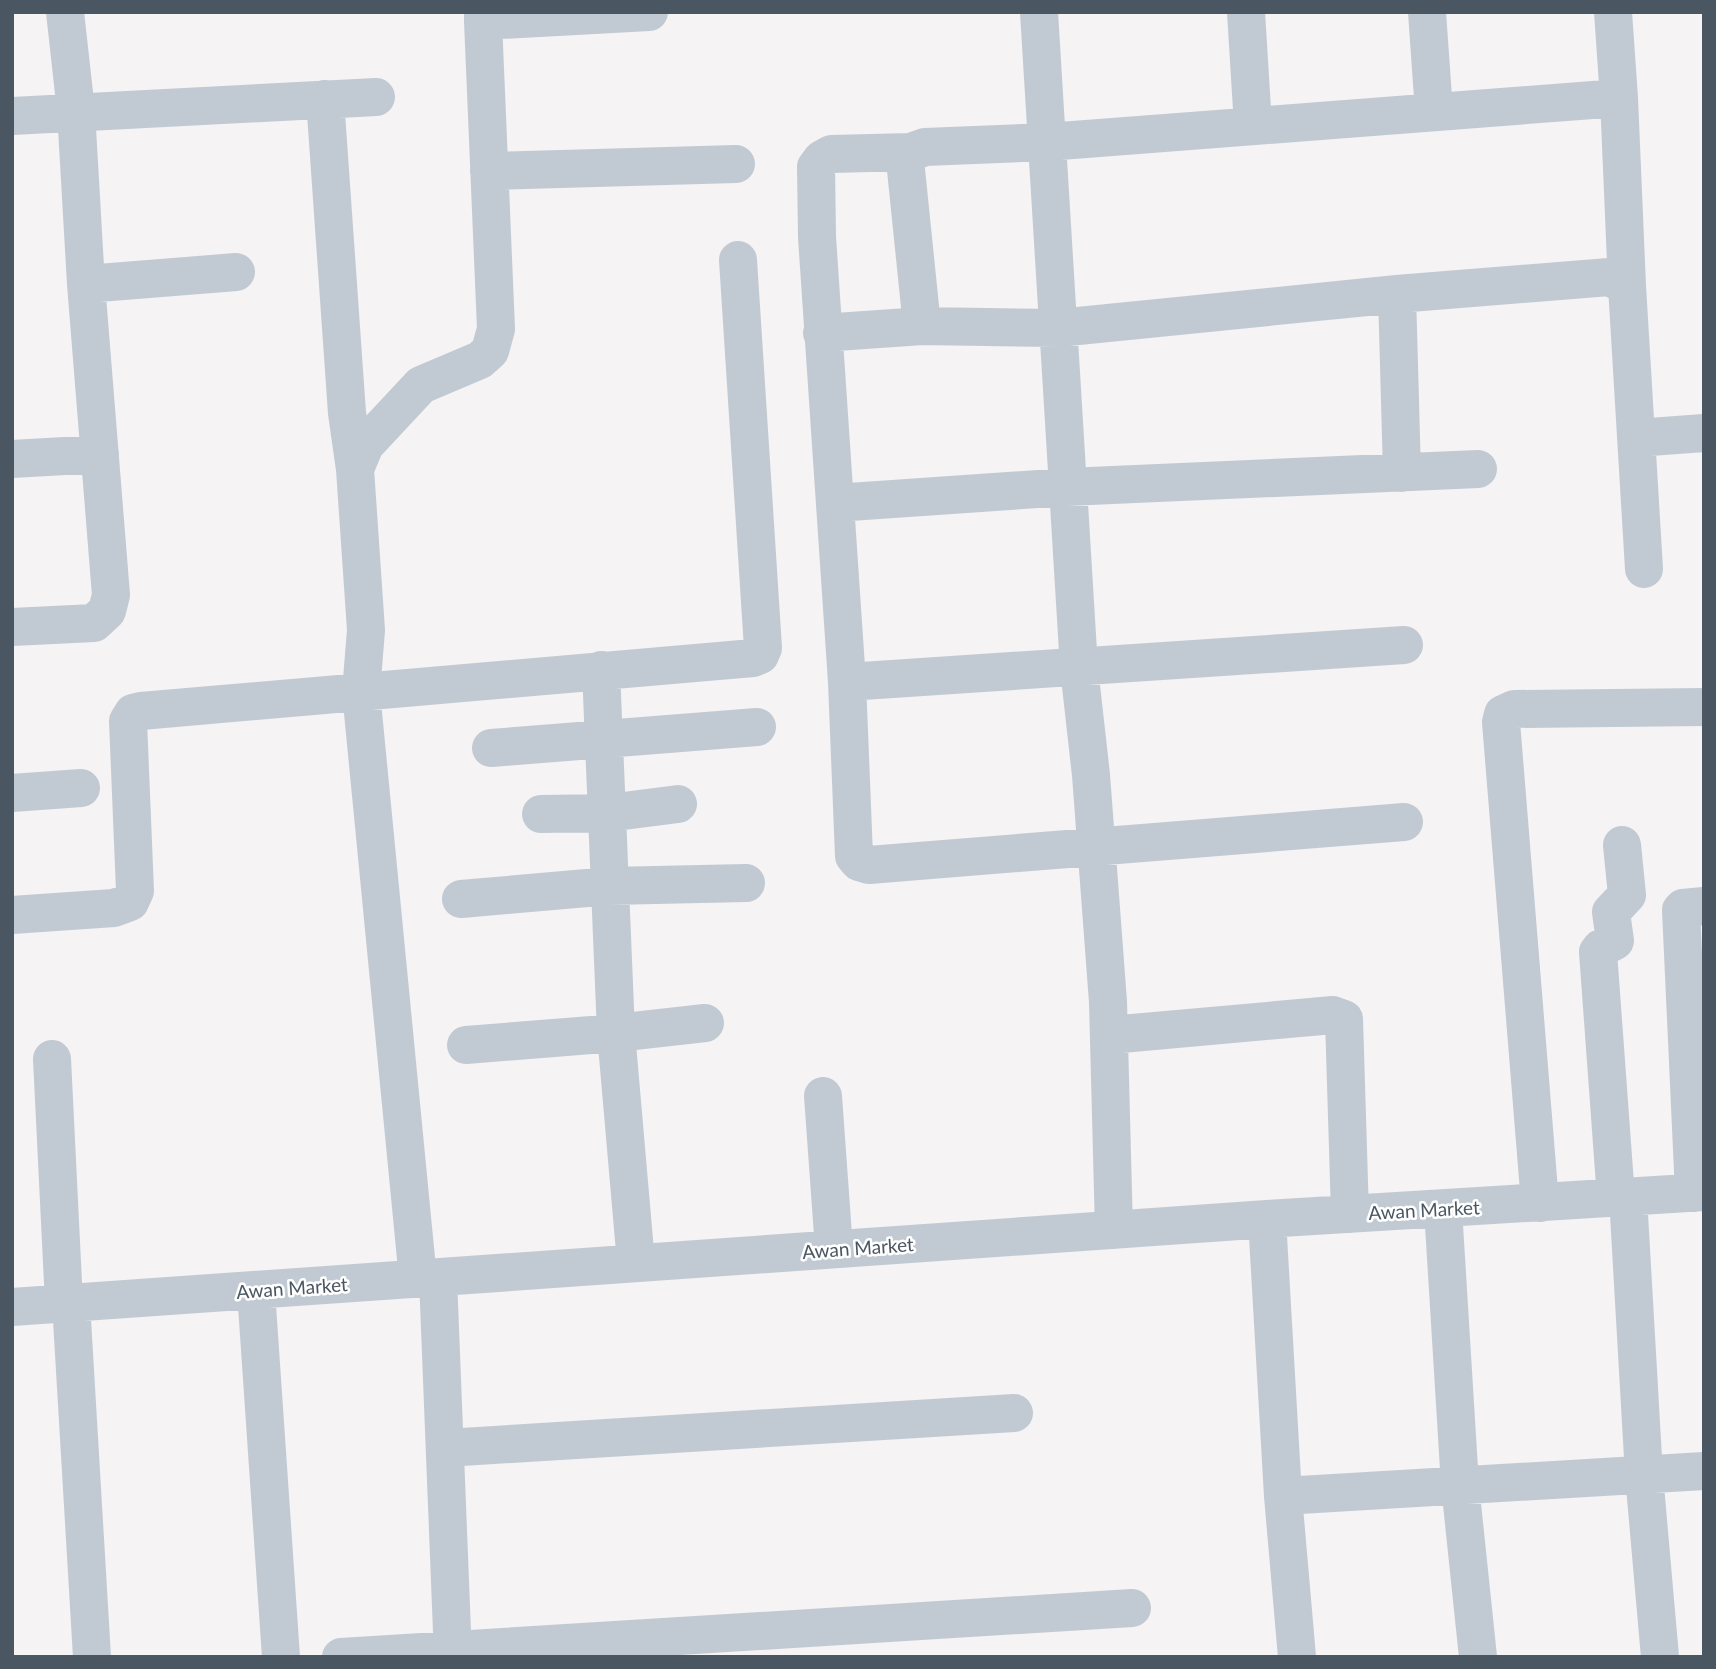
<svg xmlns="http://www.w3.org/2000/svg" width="1716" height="1669" font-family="Lato,sans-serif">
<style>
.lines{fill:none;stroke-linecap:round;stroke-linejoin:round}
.minor{stroke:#c1cad2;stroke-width:38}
.labels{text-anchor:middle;stroke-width:5;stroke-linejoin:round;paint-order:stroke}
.street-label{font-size:19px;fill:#4a5661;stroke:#fff}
</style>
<rect width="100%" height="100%" fill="#f5f3f3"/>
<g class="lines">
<path class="minor" d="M483,12v9l166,-9
M1039,12l40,656 12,107 17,227 6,228
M1246,12l7,114
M1427,12l7,100
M1619,98l8,188
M325,99l22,314 8,56
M12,116l364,-19
M911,152l-80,2 -9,5 -6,8 1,70 30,445 7,174 5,6 10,3 535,-43
M489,171l247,-7
M86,284l150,-12
M1397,294l5,179
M922,326l-17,-166 6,-8 14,-5 122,-5 572,-44 -6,-86
M822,333l100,-7 136,2 339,-34 212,-17 18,9 17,283
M1636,438l68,-5
M12,459l88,-5
M835,503l232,-16 411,-18
M12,627l82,-4 13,-12 4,-16 -25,-311 -10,-173 -11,-99
M601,670l15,363 20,230
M847,682l557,-37
M491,748l266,-21
M12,793l69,-5
M541,814l67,-1 70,-9
M461,899l149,-13 136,-3
M12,915l102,-7 16,-6 5,-11 -7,-170 5,-8 8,-2 612,-53 7,-3 3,-7 -25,-388
M1110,1035l223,-20 11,4 6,195
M466,1045l150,-12 89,-10
M52,1059l12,244
M823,1096l11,153
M1694,1193l-13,-283 2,-2 21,-2
M1628,1197l16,278 16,182
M1616,1198l-18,-246 3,-4 14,-7 -4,-29 16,-17 -5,-50
M1540,1203l-39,-481 2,-8 11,-5 190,-2
M1443,1209l17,276 18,172
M1267,1219l16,277 14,161
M438,1278l15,379
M418,1279l-57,-587 5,-62 -11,-161 10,-24 56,-60 59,-25 10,-9 6,-22 -13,-308
M256,1291l25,366
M71,1303l21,354
M12,1307l1255,-88 437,-27
M445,1448l569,-35
M1283,1496l421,-25
M341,1657l791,-49"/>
</g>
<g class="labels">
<g class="street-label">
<text transform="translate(1424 1210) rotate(-3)" y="7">Awan Market</text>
<text transform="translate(858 1248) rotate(-4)" y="7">Awan Market</text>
<text transform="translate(292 1288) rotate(-4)" y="7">Awan Market</text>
</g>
</g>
<rect width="1716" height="1669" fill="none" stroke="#4a5661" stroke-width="28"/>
</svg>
